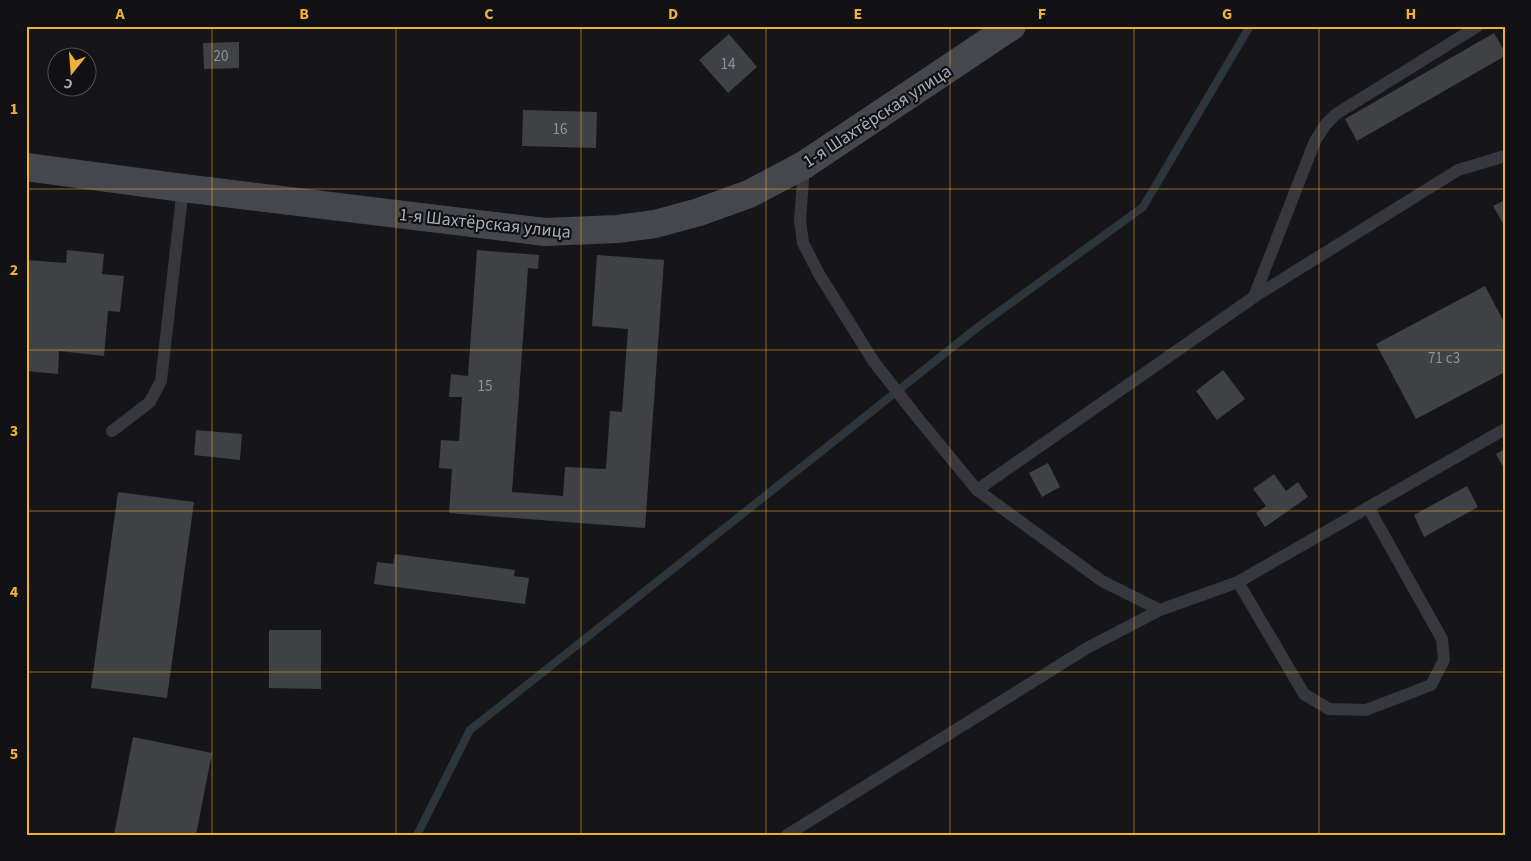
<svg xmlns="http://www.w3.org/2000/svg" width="1531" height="861" font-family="'Source Sans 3',sans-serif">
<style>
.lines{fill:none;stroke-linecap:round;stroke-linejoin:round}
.stream{stroke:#2c353c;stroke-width:8}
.building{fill:#404145}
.lane{stroke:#37383d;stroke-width:12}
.secondary{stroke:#45474d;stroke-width:28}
.grid{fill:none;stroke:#f2b134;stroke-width:1;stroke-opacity:0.55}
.labels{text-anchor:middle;stroke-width:4.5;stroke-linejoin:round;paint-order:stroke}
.number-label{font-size:15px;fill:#8e929b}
.street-label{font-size:18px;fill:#a8adb8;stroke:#111113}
.neatline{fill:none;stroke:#f2b134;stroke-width:2}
.grid-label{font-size:16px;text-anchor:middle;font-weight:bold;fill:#f2b134}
</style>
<rect width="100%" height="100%" fill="#161618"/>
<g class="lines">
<path class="stream" d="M417,835l53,-105 508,-403 165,-120 107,-181"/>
</g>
<path class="building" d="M1494,33l11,19v4l-148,85 -12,-22z
M729,34l28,33 -29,26 -29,-33z
M239,42v26l-35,1 -1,-26z
M523,110l74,2 -1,36 -74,-2z
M1505,200v27l-12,-21z
M67,250l37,4 -2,20 22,2 -4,36 -12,-1 -4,45 -45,-5 -1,23 -32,-3v-111l40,3z
M477,250l62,5 -1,14 -10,-1 -16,224 51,4 2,-29 41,2 4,-58 12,1 6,-83 -36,-3 5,-71 67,5 -19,268 -196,-15 3,-44 -13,-1 2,-28 18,1 3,-44h-13l2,-23 17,2z
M1485,286l20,38v48l-89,47 -40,-75z
M1223,370l22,29 -28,21 -21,-29z
M196,430l46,4 -2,26 -46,-5z
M1505,449v21l-9,-16z
M1048,463l12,24 -18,10 -13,-24z
M1274,474l12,17 12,-9 10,15 -43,30 -9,-14 10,-7 -13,-17z
M1467,486l11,21 -54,30 -10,-22z
M118,492l76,10 -27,196 -76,-10z
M395,554l120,16 -1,6 15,2 -4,26 -151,-20 3,-22 16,2z
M269,630h52v59l-52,-1z
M133,737l79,16 -16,82h-82z"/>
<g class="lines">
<path class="lane" d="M804,166l-4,54 3,23 16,31 55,88 43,55 60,73 125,91 58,29
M1254,297l61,-156 11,-17 10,-10 142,-88
M112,431l38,-29 11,-21 22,-193
M977,490l277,-193 204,-127 47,-14
M1238,582l66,112 25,15 37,1 65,-25 13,-25 -2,-21 -74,-132
M787,835l300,-187 73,-38 78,-28 267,-153"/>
<path class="secondary" d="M26,167l157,21 362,44 72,-3 38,-5 44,-12 50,-18 55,-29 208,-139"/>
</g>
<path class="grid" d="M212,26v809M396,26v809M581,26v809M766,26v809M950,26v809M1134,26v809M1319,26v809M26,189h1479M26,350h1479M26,511h1479M26,672h1479"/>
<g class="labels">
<g class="number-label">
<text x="221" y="61">20</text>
<text x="728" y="69">14</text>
<text x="560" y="134">16</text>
<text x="1444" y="363">71 с3</text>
<text x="485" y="391">15</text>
</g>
<g class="street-label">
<text transform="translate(877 116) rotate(-33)" y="6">1-я Шахтёрская улица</text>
<text transform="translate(485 223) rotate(6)" y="6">1-я Шахтёрская улица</text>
</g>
</g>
<rect width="1531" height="861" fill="none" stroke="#111113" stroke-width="55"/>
<g transform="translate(72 72) rotate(197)"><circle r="24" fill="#111113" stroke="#4d4f55"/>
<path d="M0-4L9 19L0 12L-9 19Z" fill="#f2b134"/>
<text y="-8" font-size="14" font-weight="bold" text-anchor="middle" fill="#a8adb8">С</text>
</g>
<rect x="28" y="28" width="1476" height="806" class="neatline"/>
<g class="grid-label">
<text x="120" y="19">A</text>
<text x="304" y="19">B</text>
<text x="489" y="19">C</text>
<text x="673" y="19">D</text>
<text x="858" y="19">E</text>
<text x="1042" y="19">F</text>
<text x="1227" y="19">G</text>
<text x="1411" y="19">H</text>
<text x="14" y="114">1</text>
<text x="14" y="275">2</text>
<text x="14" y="436">3</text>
<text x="14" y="597">4</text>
<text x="14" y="759">5</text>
</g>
</svg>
